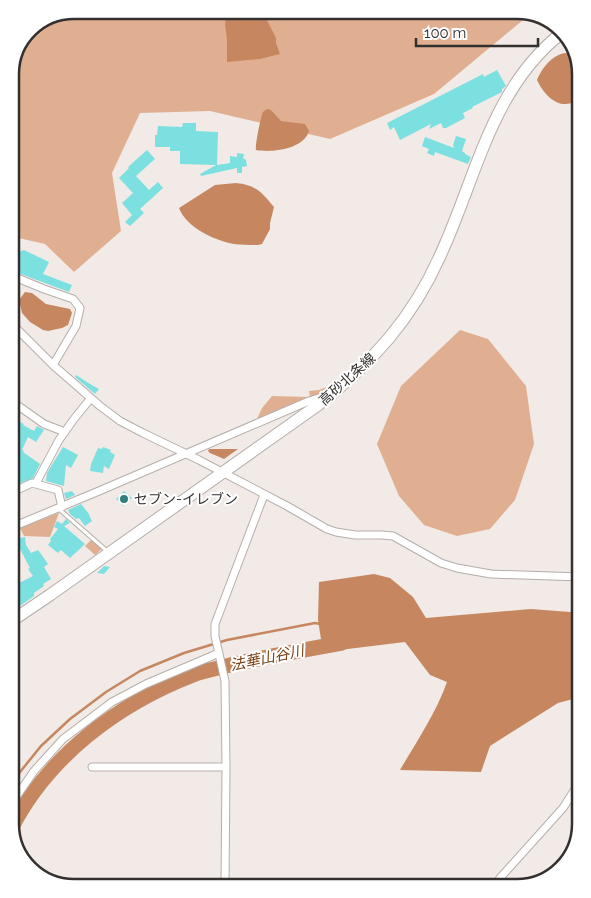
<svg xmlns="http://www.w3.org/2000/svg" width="591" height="898" font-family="Raleway,'Noto Sans JP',sans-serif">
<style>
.green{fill:#e0af91}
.water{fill:#c68760}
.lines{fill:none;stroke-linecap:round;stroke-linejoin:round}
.stream{stroke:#c68760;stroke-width:2.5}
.river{stroke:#c68760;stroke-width:15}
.building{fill:#7ce0e0}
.service-casing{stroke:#b5aeaa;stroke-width:5}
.minor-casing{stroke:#b5aeaa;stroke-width:9}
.primary-casing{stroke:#b5aeaa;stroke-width:13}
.service{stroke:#fff;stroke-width:3}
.minor{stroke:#fff;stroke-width:7}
.primary{stroke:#fff;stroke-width:11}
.poi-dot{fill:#347d7d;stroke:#fff;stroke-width:2}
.labels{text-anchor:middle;stroke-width:4;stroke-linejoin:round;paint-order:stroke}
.street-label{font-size:14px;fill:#33302f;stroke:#fff}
.poi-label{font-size:14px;fill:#33302f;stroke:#fff;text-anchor:start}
.water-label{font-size:15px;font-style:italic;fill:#7b4013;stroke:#fff}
.rim{fill:none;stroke:#33302f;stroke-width:2.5}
</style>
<rect width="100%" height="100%" fill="#f1eae6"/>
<path class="green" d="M74,10h447l16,6 -14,4 -89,74 -104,45 -120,-28 -70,2 -28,60 9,58 -47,41 -29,-28 -35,-8v-166l22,-44z
M460,330l28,9 38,47 8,58 -19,56 -25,29 -33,7 -33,-11 -25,-29 -22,-52 24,-58z
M342,381l-18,12 -14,4 -1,-6 10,-1z
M272,396l37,1 -51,23 -1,-1 5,-11z
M58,513h1l-9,24 -26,-1 -4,-8z
M92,539l10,10 -7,6 -10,-9z
M581,818v6l-9,32 -7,7 -2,-4z"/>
<path class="water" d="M228,10h34l14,28v5l4,11 -20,5 -33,3v-22l-2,-16z
M565,53l11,1 5,20v25c-5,2 -10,5 -15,5 -13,1 -24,-13 -29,-24 5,-12 15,-25 28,-27z
M267,109l4,1 10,11 24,3 4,7c-5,18 -37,22 -53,19 -1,-5 5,-34 7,-38 1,-1 3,-2 4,-3z
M236,183c20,2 25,9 38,24l-4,16v6l-8,15 -4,1c-8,0 -16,0 -24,-1 -20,-4 -47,-16 -55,-36l36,-23z
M25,292l7,1 14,11 24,5 2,4 -4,12 -6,3 -14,3 -5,-1 -13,-8 -8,-9 -3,-13z
M209,449h29l-14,10 -14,-6 -2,-2z
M374,574l16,4 23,19 13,21 105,-9 39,3 11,-3v88l-23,6 -68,43 -9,26 -81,-2c17,-29 36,-57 47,-88l-17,-7 -25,-33 -82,10 -5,-32 1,-38z"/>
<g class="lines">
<path class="stream" d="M10,787l10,-15 21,-26 29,-27 36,-27 34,-21 44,-18 43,-13 88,-17 5,1"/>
<path class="river" d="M11,829c37,-73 107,-125 182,-154 10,-4 22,-6 33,-9 38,-9 77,-16 116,-23"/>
</g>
<path class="building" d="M497,70l9,16 -4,3v3l-30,15 1,1 -10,5 2,5 -19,10h-3l-2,-5 -12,6 2,-5 -31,16 -6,-13 -4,3 -3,-7 96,-49 1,3z
M183,123h13v8l22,1 -1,33 13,-2v-7l7,1v-4l7,1 -1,4 3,2 1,6 -5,1v6h-5v-5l-36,8 -1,-2 16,-9 -36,-1v-13h-10v-4h-15v-12h2l1,-9 24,1z
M456,136l10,3 -4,12 3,2v1l6,3 -3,7 -33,-12 -1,4 -7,-3 2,-4 -7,-3 3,-9 29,11 -1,-3z
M147,150l8,9 -19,17 13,14 9,-8 5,6 -23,21 4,4 -14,13 -5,-4 7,-7 -10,-12 11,-10 -14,-15 10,-10 -1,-1z
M10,248l8,4 6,-2 25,12 -6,12 29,11 -3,7 -59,-22z
M76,375l14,9 9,5 -4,5 -20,-17z
M18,421l6,3 -1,1 11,6 3,-5 7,4 -8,12 -8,-5 -6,13 2,1 -1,1 17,12 -7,14 -15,6 -8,-3v-45z
M63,447l15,8 -7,13 -5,-3 -2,21 -18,-5 1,-8z
M103,447l8,3 -1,2 5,3 -6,14 -5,-3 -1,7 -13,-2 1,-7 7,-16 4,1z
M72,491l3,4 -9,4 -2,-6z
M124,491l8,7 -9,8 -7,-7z
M81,504l8,10v1l3,6 -7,5 -6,-8 -3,1 -6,-5 -2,-4z
M66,519l4,4 -6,3 21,18 -15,14 -9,-8 -3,3 -10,-8 3,-4 -1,-2 8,-10 -4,-2 3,-6 5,3z
M25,537l1,8 5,8 7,-3 3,4 7,10 -4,3 7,12 -8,5 1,2 -10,7v3l-24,17v-12l6,-12 -1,-4 18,-9 -5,-7 2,-1 -10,-19 -10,1v-10z
M104,566l6,1 -6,7 -7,-1z"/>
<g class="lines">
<defs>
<path id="service" d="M59,509l48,42"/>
<path id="minor" d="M10,275l34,14 29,10 7,9 -4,18 -23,39
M10,322l43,43 47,41 20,15 23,12 56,27 88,46 40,23 9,3 19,3h27l11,1 48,27 16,5 34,6 90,3
M10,400l34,24 21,8
M36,483l23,-43 15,-21 17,-21
M10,488l9,1 13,-6 26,7 4,17
M10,528l89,-37 210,-90 16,-5
M92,767h134
M10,806l24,-35 29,-32 49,-37 34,-18 73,-31
M225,888l1,-121 -1,-86 -10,-45v-12l49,-129
M493,888l7,-10 63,-70 18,-28"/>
<path id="primary" d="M10,622l40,-27 268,-190c54,-42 94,-86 122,-149 36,-77 51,-169 123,-224"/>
</defs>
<use href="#service" class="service-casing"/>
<use href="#minor" class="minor-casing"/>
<use href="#primary" class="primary-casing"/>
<use href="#service" class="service"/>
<use href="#minor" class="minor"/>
<use href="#primary" class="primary"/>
</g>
<circle class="poi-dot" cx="124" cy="499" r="5"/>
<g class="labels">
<g class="street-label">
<text transform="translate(347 379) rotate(-42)" y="5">高砂北条線</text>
</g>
<g class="poi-label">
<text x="134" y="504">セブン-イレブン</text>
</g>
<g class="water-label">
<text transform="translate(267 658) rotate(-12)" y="5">法華山谷川</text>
</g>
</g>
<path d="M0 0H591V898H0ZM74 19H517A55 55 0 0 1 572 74V824A55 55 0 0 1 517 879H74A55 55 0 0 1 19 824V74A55 55 0 0 1 74 19Z" fill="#fff" fill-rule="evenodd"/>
<path class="rim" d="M74 19H517A55 55 0 0 1 572 74V824A55 55 0 0 1 517 879H74A55 55 0 0 1 19 824V74A55 55 0 0 1 74 19Z"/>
<path d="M416 38v8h122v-8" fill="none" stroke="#33302f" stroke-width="2.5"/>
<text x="424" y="38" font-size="15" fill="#33302f" stroke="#ffffff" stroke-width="4" paint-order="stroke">100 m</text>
</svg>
